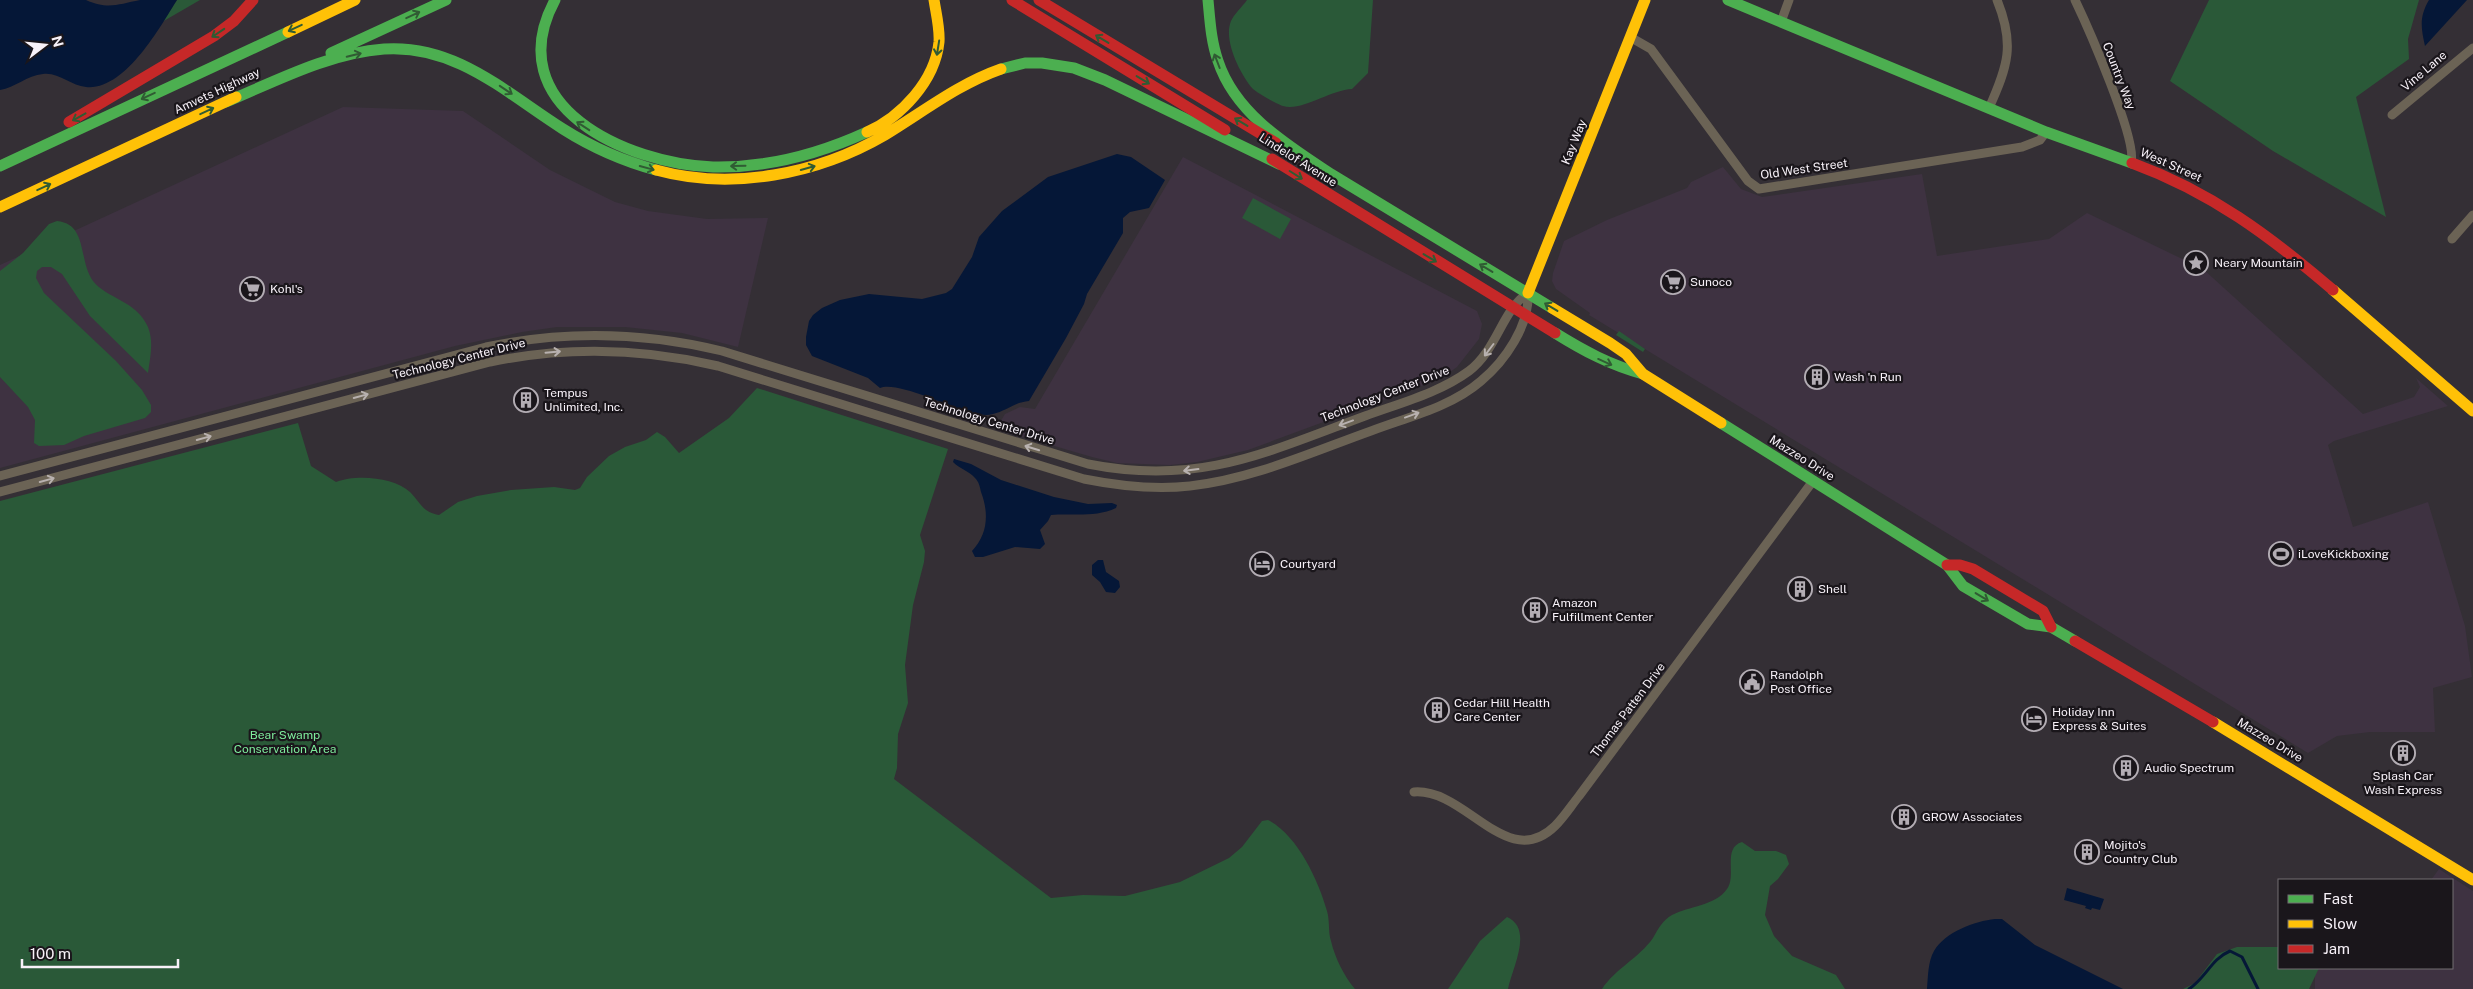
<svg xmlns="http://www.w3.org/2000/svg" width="2473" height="989" font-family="'Public Sans',sans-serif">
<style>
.built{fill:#3e3241}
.green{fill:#2a5938}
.water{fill:#051737}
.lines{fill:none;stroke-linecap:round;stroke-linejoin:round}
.stream{stroke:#051737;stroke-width:3}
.street{stroke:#6b6355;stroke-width:9}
.fast{stroke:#4caf50;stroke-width:11}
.slow{stroke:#ffc107;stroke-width:11}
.jam{stroke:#c62828;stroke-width:11}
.oneway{stroke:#305b33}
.oneway2{stroke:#b8b1af}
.labels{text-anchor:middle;stroke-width:4.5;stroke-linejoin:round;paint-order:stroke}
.street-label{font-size:12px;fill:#f7f1f8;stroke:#1a161b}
.poi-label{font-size:12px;fill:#f7f1f8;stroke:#1a161b;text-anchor:start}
.park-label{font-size:12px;fill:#7fed9d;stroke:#1a161b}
</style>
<rect width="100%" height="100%" fill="#342f35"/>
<path class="built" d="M343,107l120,4 87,59 65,32 33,9 59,8 61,-1 -30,129 -56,-14 -57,-6h-68l-35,5 -67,14 -455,122v-203z
M1183,157l294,154 5,13 -3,15 -22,28 -17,12 -192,71 -51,12 -27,3 -53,-2 -25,-6 -96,-28 9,-15 15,-7 15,2z
M1723,167l18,22 21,8 160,-23 15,82 112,-17 38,-26 116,56 160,145 51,-17 6,-10 -4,-9 32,28 -114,35 -6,4 25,82 75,-25 37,124 7,51 -39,11 2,44h-65l-33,4 -29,17 -719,-438 1,-2 -34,-24 -4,-8 1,-8 11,-32 43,-21 80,-32 4,-6z
M2439,869l34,22v98h-158v-21h137v-88h-21z"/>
<path class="green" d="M177,0h23l-38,22z
M1247,0h126l-5,73 -16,16c-22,1 -51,23 -69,17 -5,-1 -27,-14 -30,-17 -13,-15 -30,-49 -22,-68 3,-7 11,-14 16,-21z
M2209,0h210l-11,39 1,20 -53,38 30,120 -113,-66 -103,-70z
M1253,198l38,21 -11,20 -38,-21z
M57,221c31,3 21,39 36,60 14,18 43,19 55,46 6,15 2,31 0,46l-58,-57 -28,-42 -11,-7h-9l-5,4 -1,7 8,15 72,68 26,29 9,15v7l-6,6 -61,18 -20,9 -25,1 -5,-3 1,-23 -7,-13 -28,-30v-106l23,-18 26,-29z
M1619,331l26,18 -2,3 -27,-17z
M757,388l191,61 -28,86 5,16 -1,11 -11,43 -8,60 3,38 -10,31 -1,34 -3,11 157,119 32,-3 42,1 55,-14 49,-24 13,-11 20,-26 6,-1c29,15 50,59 59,91 3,10 1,21 4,30 4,17 13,35 24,48h-1355v-488l298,-78 13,43 25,16c20,-8 58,-5 74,10 11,11 12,20 29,23l19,-13 19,-6 34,-6 43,-3 21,3 5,-2 7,-11 22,-21 16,-9 21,-7 11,-8 8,5 14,16 50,-35z
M1742,842l13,9h21l10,4 3,9 -11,15 -8,7 -5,29 9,21 18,20 44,19 9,14h-243c13,-20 37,-31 51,-51 5,-9 10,-18 19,-23 17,-9 43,-9 55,-26 10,-14 -5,-41 15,-47z
M1507,917c27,12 5,51 1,72h-60l32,-48z
M2237,947h42v21h40l-10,21h-126l12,-6 22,-29z"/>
<path class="water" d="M0,0h86c22,10 33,4 54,0 12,0 25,0 37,0 -17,27 -52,91 -91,87 -15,-1 -27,-15 -43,-13 -16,1 -28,14 -43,16z
M2429,0h38l-42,46c-4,-18 -6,-29 4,-46z
M1117,154l14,3 34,23 -16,28 -19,4 -7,6v15l-36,61 -3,10 -18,34 -37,63c-14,1 -23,10 -36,13 -10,3 -22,-2 -31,-4 -18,-6 -67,-29 -82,-22l-12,-10 -56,-22 -6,-11v-8l3,-16 4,-6 9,-7 18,-8 29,-6 53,5 24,-6 6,-4 20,-32 7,-20 23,-26 46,-34z
M954,459l17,5 30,16 53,17 34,7 24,-1 5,2 -1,3c-21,10 -44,5 -65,7l-3,6 -8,9 5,14 -5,5 -25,-2 -32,10h-8l-3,-6c16,-17 17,-38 9,-59 -1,-5 -2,-10 -6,-14 -6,-7 -15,-9 -22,-16z
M1098,560h5l3,12 13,9 1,6 -5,6 -9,-1 -6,-10 -8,-7v-10z
M2067,888l37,11 -4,11 -8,-2 -1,2 -6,-2 1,-2 -22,-6z
M1995,919h7l33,26 88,44h-196c1,-12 1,-28 7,-38 11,-19 41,-30 61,-32z"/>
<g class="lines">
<path class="stream" d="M2189,989c17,-11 22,-30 41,-38l12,6 16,32"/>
<path class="street" d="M2075,0c12,25 63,141 56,162
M1781,22l8,-22
M1630,37l21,12 97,132 11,8 263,-42 18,-7 6,-8
M1989,108c19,-42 26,-64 8,-108
M2392,115l81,-67
M2452,239l21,-24
M0,476l486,-129c80,-17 158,-15 236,4l366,113c110,22 177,-11 277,-48 35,-13 74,-23 104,-45 28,-21 33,-61 59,-78
M0,492l490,-130c77,-16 152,-14 228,4l366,113c35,7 70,11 106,7 63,-7 122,-34 181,-55 37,-14 80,-24 110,-50 24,-20 49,-56 47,-88
M1414,792c52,-4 93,81 141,34 9,-9 16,-20 24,-30l234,-315"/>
<path class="fast" d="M555,0c-57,106 72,164 158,167 54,1 106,-13 154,-35
M1208,0c2,21 3,41 10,61 18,55 74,87 119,117
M1728,0l318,132 86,31
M331,53l115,-53
M1001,69l24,-6h17l32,5 31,12 174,84
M226,102c50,-21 103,-49 158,-53 72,-5 122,44 179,80 30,19 60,32 93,41
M0,166l288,-134
M1331,174l221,134
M1555,333c29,18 55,32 88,41
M1721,423l226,142 16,21 65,38 23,3 24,14"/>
<path class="slow" d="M288,32l67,-32
M867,132c34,-15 68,-51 72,-90 1,-13 -3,-29 -5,-42
M656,170c76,21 162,4 229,-35 38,-23 73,-51 116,-66
M0,207l236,-110
M2333,290l140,121
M1528,293l117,-293
M1552,308l58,35 16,11 17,20 78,49
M2213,722l260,158"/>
<path class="jam" d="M1012,0l213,130
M1039,0l237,143
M69,122l145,-86 20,-15 19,-21
M1272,159l283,174
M2132,163c79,29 138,73 201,127
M1947,565h13l13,4 70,42 8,16
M2075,641l138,81"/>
</g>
<defs><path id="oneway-shaft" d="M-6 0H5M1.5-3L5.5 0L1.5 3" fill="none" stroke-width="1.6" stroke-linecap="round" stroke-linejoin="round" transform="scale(1.25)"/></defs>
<g class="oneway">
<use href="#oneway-shaft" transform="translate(413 15) rotate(-25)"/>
<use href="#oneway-shaft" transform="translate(295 28) rotate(155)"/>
<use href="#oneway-shaft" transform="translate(218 33) rotate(146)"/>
<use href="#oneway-shaft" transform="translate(1102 39) rotate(-149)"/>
<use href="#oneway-shaft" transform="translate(938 48) rotate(99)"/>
<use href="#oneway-shaft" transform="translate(354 55) rotate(-14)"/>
<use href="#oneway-shaft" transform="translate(1217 61) rotate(-111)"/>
<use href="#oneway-shaft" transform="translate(1143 80) rotate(31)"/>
<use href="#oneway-shaft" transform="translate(506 90) rotate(34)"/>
<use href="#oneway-shaft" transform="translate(148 96) rotate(155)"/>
<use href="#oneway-shaft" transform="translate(207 111) rotate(-25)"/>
<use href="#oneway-shaft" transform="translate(79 117) rotate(151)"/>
<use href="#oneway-shaft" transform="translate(1241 122) rotate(-149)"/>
<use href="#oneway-shaft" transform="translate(583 126) rotate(-147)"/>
<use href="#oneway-shaft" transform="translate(738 166) rotate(179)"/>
<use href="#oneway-shaft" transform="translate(647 168) rotate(15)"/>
<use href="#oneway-shaft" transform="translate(808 168) rotate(-16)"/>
<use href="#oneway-shaft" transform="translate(1296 175) rotate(32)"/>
<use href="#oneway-shaft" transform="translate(44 187) rotate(-25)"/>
<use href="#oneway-shaft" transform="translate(1430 258) rotate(31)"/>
<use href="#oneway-shaft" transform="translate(1486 268) rotate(-149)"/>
<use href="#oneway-shaft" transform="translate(1551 307) rotate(-149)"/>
<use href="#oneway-shaft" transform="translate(1605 362) rotate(24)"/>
<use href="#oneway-shaft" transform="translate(1982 597) rotate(31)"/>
</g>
<g class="oneway2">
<use href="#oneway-shaft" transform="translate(1489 350) rotate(127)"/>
<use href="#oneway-shaft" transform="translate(553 352) rotate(-5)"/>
<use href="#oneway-shaft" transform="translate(361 396) rotate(-15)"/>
<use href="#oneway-shaft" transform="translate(1412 415) rotate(-20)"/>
<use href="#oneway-shaft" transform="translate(1346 423) rotate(160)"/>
<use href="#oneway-shaft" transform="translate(204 438) rotate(-15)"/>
<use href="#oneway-shaft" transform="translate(1032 448) rotate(-163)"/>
<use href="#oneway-shaft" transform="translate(1191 470) rotate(173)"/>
<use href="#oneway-shaft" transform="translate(47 480) rotate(-15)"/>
</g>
<defs>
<symbol id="sight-ring" viewBox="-11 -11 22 22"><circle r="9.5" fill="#1a161b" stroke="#b3adb4" stroke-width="1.5"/><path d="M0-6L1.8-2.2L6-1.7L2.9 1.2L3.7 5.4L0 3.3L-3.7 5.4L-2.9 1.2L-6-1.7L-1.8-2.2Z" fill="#b3adb4"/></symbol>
<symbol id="supermarket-ring" viewBox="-11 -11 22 22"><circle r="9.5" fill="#1a161b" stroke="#b3adb4" stroke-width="1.5"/><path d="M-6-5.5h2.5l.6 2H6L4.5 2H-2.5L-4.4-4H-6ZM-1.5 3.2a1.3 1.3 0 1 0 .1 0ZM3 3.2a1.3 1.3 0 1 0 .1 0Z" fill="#b3adb4"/></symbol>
<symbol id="building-ring" viewBox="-11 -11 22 22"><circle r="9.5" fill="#1a161b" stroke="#b3adb4" stroke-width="1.5"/><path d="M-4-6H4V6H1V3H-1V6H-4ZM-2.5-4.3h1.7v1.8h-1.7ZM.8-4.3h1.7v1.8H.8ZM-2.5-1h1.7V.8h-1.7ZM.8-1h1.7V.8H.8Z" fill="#b3adb4"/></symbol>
<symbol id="stadium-ring" viewBox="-11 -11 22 22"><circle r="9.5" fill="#1a161b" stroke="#b3adb4" stroke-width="1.5"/><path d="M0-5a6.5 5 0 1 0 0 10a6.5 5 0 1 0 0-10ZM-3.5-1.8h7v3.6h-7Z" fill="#b3adb4"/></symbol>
<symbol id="hotel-ring" viewBox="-11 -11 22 22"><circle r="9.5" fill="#1a161b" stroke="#b3adb4" stroke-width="1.5"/><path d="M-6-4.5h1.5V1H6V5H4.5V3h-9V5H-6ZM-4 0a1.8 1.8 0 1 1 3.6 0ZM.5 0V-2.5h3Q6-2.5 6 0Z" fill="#b3adb4"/></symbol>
<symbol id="civic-ring" viewBox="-11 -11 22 22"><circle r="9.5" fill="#1a161b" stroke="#b3adb4" stroke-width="1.5"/><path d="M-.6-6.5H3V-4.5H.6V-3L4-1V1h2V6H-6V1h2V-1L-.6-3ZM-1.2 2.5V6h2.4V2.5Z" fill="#b3adb4"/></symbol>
</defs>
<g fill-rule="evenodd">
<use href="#sight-ring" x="2182" y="249" width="28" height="28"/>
<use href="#supermarket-ring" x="1659" y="268" width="28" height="28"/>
<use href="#supermarket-ring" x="238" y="275" width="28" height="28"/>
<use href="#building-ring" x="1803" y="363" width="28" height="28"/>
<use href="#building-ring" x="512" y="386" width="28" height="28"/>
<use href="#stadium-ring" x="2267" y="540" width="28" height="28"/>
<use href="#hotel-ring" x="1248" y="550" width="28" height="28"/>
<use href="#building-ring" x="1786" y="575" width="28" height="28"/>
<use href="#building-ring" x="1521" y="596" width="28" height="28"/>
<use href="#civic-ring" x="1738" y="668" width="28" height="28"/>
<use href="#building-ring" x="1423" y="696" width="28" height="28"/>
<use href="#hotel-ring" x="2020" y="705" width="28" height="28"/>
<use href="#building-ring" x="2389" y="739" width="28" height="28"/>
<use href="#building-ring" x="2112" y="754" width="28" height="28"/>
<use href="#building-ring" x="1890" y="803" width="28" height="28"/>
<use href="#building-ring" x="2073" y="838" width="28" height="28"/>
</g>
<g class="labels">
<g class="street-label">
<text transform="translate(2424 71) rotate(-40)" y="4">Vine Lane</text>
<text transform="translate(2119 76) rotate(69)" y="4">Country Way</text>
<text transform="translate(217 91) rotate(-25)" y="4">Amvets Highway</text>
<text transform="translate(1574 142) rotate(-68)" y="4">Kay Way</text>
<text transform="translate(1298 160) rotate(32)" y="4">Lindelof Avenue</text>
<text transform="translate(2171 165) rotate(24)" y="4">West Street</text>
<text transform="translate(1804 169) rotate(-8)" y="4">Old West Street</text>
<text transform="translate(459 359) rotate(-14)" y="4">Technology Center Drive</text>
<text transform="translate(1385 394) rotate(-21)" y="4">Technology Center Drive</text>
<text transform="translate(989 421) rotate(17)" y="4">Technology Center Drive</text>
<text transform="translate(1802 458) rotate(32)" y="4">Mazzeo Drive</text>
<text transform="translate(1628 710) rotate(-53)" y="4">Thomas Patten Drive</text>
<text transform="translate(2270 740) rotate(31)" y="4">Mazzeo Drive</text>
</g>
<g class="poi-label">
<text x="2214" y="267">Neary Mountain</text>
<text x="1690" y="286">Sunoco</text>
<text x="270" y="293">Kohl's</text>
<text x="1834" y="381">Wash 'n Run</text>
<text x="544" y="397">Tempus<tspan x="544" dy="14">Unlimited, Inc.</tspan></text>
<text x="2298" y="558">iLoveKickboxing</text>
<text x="1280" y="568">Courtyard</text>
<text x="1818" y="593">Shell</text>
<text x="1552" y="607">Amazon<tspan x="1552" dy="14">Fulfillment Center</tspan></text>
<text x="1770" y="679">Randolph<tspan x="1770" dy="14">Post Office</tspan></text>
<text x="1454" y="707">Cedar Hill Health<tspan x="1454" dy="14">Care Center</tspan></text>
<text x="2052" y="716">Holiday Inn<tspan x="2052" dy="14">Express &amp; Suites</tspan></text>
<text x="2144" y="772">Audio Spectrum</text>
<text x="2403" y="780" text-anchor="middle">Splash Car<tspan x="2403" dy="14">Wash Express</tspan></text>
<text x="1922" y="821">GROW Associates</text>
<text x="2104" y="849">Mojito's<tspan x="2104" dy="14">Country Club</tspan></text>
</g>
<g class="park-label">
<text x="285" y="739">Bear Swamp<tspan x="285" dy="14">Conservation Area</tspan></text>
</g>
</g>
<rect x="2278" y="879" width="175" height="90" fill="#1a161b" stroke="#726e73"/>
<rect x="2288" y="895" width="25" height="8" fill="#4caf50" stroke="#726e73"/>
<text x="2323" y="904" font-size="15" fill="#f7f1f8">Fast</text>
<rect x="2288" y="920" width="25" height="8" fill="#ffc107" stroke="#726e73"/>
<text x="2323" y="929" font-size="15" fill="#f7f1f8">Slow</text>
<rect x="2288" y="945" width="25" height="8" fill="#c62828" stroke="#726e73"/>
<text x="2323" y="954" font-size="15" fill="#f7f1f8">Jam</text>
<g transform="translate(45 45) rotate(74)" stroke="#1a161b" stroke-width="4" paint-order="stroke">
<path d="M0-4L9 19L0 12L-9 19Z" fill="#f7f1f8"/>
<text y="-8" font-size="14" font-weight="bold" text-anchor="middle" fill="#f7f1f8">N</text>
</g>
<path d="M22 959v8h156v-8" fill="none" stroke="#f7f1f8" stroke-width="2.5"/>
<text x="30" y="959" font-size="15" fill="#f7f1f8" stroke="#1a161b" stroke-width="4" paint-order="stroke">100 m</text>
</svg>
